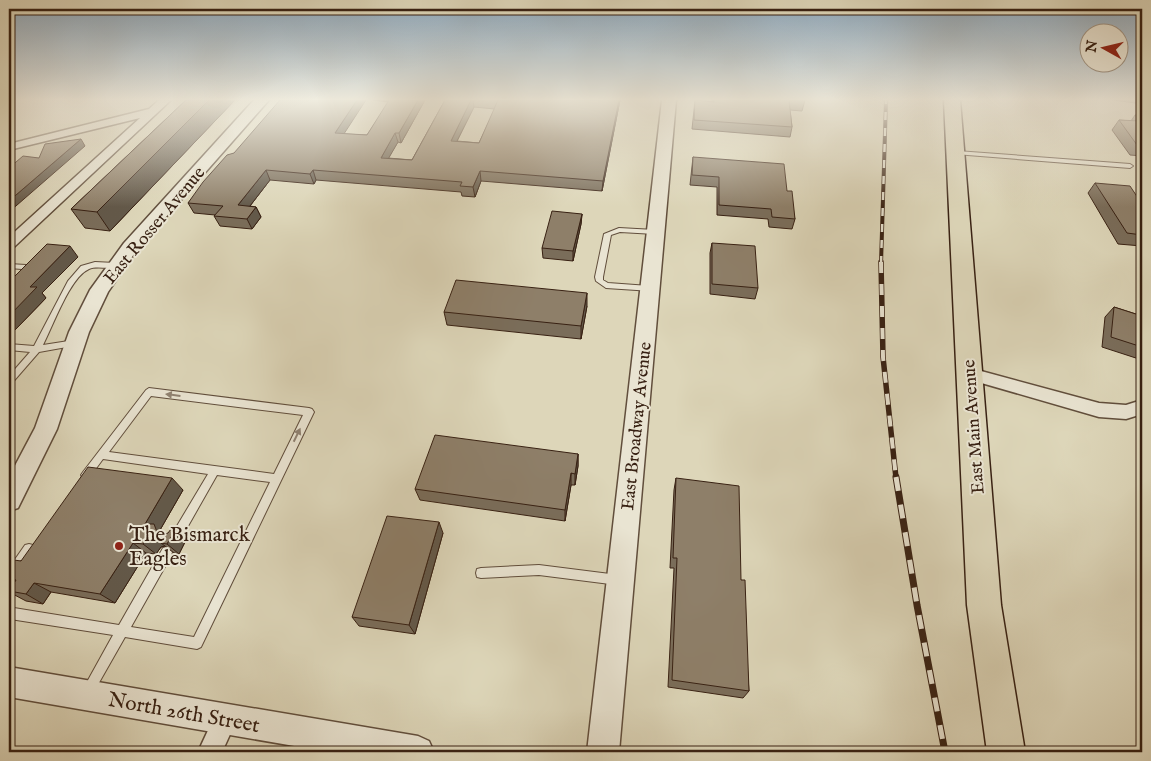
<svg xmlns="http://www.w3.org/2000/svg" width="1151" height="761" font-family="'IM FELL English',serif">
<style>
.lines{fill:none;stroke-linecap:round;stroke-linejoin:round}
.service-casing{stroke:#614e3c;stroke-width:2}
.minor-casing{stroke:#614e3c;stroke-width:3}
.tertiary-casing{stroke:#614e3c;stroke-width:3}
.primary-casing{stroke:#382113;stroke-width:3}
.service{fill:#e9e4d2;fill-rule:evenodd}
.minor{fill:#e9e4d2;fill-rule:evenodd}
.tertiary{fill:#e9e4d2;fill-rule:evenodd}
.primary{fill:#ddd6b9;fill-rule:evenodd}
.rail-far2-casing{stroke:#382113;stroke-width:4}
.rail-far1-casing{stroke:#382113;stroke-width:5.5}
.rail-casing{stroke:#382113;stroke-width:7}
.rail-far2{stroke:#e9e4d2;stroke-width:2.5;stroke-dasharray:8;stroke-linecap:butt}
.rail-far1{stroke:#e9e4d2;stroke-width:4;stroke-dasharray:11;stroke-linecap:butt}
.rail{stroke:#e9e4d2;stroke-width:5;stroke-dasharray:14;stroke-linecap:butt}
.wall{fill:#7a6d5a;stroke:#382113;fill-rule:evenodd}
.shaded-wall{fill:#63594a;stroke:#382113}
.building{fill:#8e7f69;stroke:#382113}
.oneway{fill:#908272}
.poi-dot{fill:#8f2418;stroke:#e9e4d2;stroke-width:2}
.labels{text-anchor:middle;stroke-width:4;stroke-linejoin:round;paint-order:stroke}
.street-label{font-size:18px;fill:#382113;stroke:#e9e4d2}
.near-poi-label{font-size:21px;fill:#382113;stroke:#e9e4d2;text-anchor:start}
.near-street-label{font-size:21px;fill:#382113;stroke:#e9e4d2}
</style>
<rect width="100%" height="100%" fill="#ddd6b9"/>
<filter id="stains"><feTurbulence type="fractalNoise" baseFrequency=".004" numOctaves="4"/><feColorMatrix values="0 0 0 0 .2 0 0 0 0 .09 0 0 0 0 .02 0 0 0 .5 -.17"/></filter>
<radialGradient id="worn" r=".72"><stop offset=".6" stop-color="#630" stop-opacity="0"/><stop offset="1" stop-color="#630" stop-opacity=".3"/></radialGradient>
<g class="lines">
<defs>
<path id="service" d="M957,151l173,13 3,2 -3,2 -175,-14v-2z
M619,228l36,2 4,2 -4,2 -35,-2 -9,3 -8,42v3l5,3 41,3 4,3 -1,2 -46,-3 -10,-7 -1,-4 9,-43z
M95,262l20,1 4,2c-8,6 -21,0 -30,4 -19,8 -36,57 -46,76l32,-5 3,1 1,2 -1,2 -39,7 -27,31 -3,1v-8l21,-24 -21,-2v-6l25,2 34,-65 13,-15z
M9,264l17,1 4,2 -2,8 -16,16 -3,1v-7l12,-13 1,-3 -13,-1z
M149,388l160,20 3,1 2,3 -113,235 -4,2 -72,-12 -33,58 -4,2 -4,-2 -2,-4 31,-56 -103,-16 -1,-1v-14l4,2 1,2 105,17 44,-77 4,-1 4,1 1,4 -1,4 -40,71 63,10 76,-155 -53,-7 -38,67 -4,2 -4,-2 -1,-3 1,-3 37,-62 -105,-15 -14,19 -3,1 -3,-1 -2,-3 2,-3 63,-82zM151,396l152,19 -29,59 -165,-22z
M29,544l4,1 1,4 -1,4 -20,28 -4,1v-14l16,-23z
M539,565l79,10 4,1 1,4 -1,4 -4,1 -79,-10 -58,3 -4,-1 -1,-4 1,-4 4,-1z"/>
<path id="minor" d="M159,100h12l-157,147 -5,1v-11l131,-119 -131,32v-6l140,-35z
M970,368l129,35 27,2 16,-5v14l-16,5 -27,-2 -135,-39 -2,-4 2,-4z
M225,707l8,4 4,8 -15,33h-24l19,-41z"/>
<path id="tertiary" d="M254,100h15l-133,151 -28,41 -19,40 -32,97 -39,79 -9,3v-34l26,-49 34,-96 21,-42 34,-47z
M662,100h14l-57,652h-32z
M9,667l409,69 11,5 5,11h-105l-320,-55z"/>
<path id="primary" d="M944,100h16l41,505 24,147h-38l-20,-147z"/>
</defs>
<use href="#service" class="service-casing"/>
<use href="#minor" class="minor-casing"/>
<use href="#tertiary" class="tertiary-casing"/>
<use href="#primary" class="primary-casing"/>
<use href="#service" class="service"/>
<use href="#minor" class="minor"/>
<use href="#tertiary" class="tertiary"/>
<use href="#primary" class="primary"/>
<defs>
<path id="rail-far2" d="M881,264l5,-164"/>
<path id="rail-far1" d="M881,262l2,95 13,121"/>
<path id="rail" d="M896,477l21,128 28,147"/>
</defs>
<use href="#rail-far2" class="rail-far2-casing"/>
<use href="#rail-far1" class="rail-far1-casing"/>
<use href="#rail" class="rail-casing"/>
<use href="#rail-far2" class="rail-far2"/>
<use href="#rail-far1" class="rail-far1"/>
<use href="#rail" class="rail"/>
</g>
<path class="wall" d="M186,100h49l-125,131 -25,-3 -14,-19z
M373,100h52l-24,43 -3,-1 -10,16 24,2 33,-60h175l-18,91 -121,-10 -6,16 -13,-1 -1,-4 -145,-12 -2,4 -44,-4 -20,26 6,1 5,10 -9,12 -32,-3 -6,-10 1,-1 -21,-2 -6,-10 46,-50 110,-19 23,1 22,-33zM474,107l21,2 -16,34 -22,-2z
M695,100l17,2v-2h93l-3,11 -12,-1 2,17 -2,10 -98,-8z
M1114,100h28v4z
M1135,115l7,1v40l-12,-1 -18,-25 7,-10 12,1z
M693,157l94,34 8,28 -3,10 -23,-2 -1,-8 -51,-4v-28l-27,-2z
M1095,183l47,21v42l-24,-2 -30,-51z
M582,214l-1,10 -8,37 -30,-3 -1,-10z
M712,243l46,45 -3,11 -45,-5v-41z
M78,257l-36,36 4,5 -31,32h-6v-48z
M587,306l-6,33 -134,-14 -3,-13z
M1114,307l28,9v44l-40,-13 3,-30z
M578,454v12l-3,19h-4l-6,36 -145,-21 -5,-11z
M676,478l65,102 8,111 -6,7 -75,-11 6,-119h-4l4,-78z
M183,490l-23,40 5,4 21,6 -7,14 -5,-1 -9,-7 -4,1 -5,7 -10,-1 -31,50 -64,-11 -8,12 -17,-3 -17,-9 6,-10 -6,-4 2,-3 -2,-2v-7z
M443,533l-28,101 -56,-8 -7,-9z"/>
<path class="shaded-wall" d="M209,100h26l-125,131 -13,-19z
M357,100h9l-28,43 -3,-10z
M418,100h7l-24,43 -2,-10z
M471,100h2l1,7 -22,44 -1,-10z
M619,100h1l-18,91 1,-10z
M395,133l3,9 -15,26 -2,-10z
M81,139l4,7 -76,66v-11z
M266,170l4,10 -27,35 -5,-10z
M313,170l3,10 -2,4 -4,-10z
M480,171l1,10 -6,16 -2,-10z
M256,207l5,10 -9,12 -5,-10z
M582,214l-1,10 -8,37v-10z
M70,246l8,11 -36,36 4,5 -31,32 -6,-6v-8l21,-29z
M587,293v13l-6,33v-13z
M578,454v12l-3,19v-11z
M571,473v12l-6,36v-11z
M172,478l11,12 -23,40 7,5 8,-5 11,10 -7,14 -12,-10 1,-3 -23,-17z
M439,522l4,11 -28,101 -6,-9z
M155,535l10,8h-4l4,3 -4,1 -5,7 -13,-10 6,-8z
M133,543l13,10 -31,50 -15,-9z
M34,583l17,9 -8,12 -17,-10z"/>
<path class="building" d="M186,100h23l-112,112 -26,-3z
M280,100h77l-22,33 32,2 22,-35h29l-19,33h-4l-14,25 31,2 33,-60h26l-20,41 28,2 19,-43h121l-16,81 -123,-10 -7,16 -13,-1 2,-4 -149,-12 -3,4 -44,-4 -28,35 18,2 -9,12 -33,-3 9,-10 -35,-3 15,-21 24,-27 7,-2z
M695,100l19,2v-2h75l3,27 -98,-7z
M1135,115l7,1v29h-5l-18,-25 21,1z
M81,139l-72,62v-33l14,-12 16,2 6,-14z
M693,157l91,7 3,27h5l3,28 -23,-2 -1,-8 -52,-4v-28l-27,-2z
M1095,183l35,3 12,18v31l-15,-2z
M552,211l30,3 -9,37 -31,-3z
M712,243l43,3 3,42 -46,-4z
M47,244l23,2 -40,41h7l-28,29v-34z
M456,280l131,13 -6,33 -137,-14z
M1114,307l28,9v31l-31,-10z
M435,435l143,19 -3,20 -4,-1 -6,37 -150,-21z
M88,467l84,11 -27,46h9l3,8 5,3 6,-2 3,-4 4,1 -8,14 -6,-1v-6l-6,-2 -6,1 -6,8 -10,-1 -33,51 -66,-11 -8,11 -17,-3 7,-11 -7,-2 4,-6h-4v-6l5,-6 7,1z
M676,478l63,8 2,94h4l4,111 -77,-11 5,-122h-4z
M387,516l52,6 -30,103 -57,-8z"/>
<defs><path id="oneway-solid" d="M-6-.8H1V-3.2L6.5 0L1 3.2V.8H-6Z" transform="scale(1.25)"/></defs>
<g class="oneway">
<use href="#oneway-solid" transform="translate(173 395) rotate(-173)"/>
<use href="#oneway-solid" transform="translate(297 435) rotate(-64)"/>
</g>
<linearGradient id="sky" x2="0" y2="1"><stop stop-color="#8da9bf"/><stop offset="0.48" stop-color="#f0ede0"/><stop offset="1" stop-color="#f0ede0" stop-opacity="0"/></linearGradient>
<rect width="1151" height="207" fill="url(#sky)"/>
<circle class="poi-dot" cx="119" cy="546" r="5"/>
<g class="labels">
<g class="street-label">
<text transform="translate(154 225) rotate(-50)" y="6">East Rosser Avenue</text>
<text transform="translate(636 426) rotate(-84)" y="6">East Broadway Avenue</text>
<text transform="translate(973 427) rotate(-94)" y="6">East Main Avenue</text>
</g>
<g class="near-poi-label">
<text x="129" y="541">The Bismarck<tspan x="129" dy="24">Eagles</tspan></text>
</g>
<g class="near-street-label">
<text transform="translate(184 712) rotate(10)" y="7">North 26th Street</text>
</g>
</g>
<rect width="1151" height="761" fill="none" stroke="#ddd6b9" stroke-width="30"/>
<rect x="10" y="10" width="1131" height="741" fill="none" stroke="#382113" stroke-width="2.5"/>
<rect x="15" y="15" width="1121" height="731" fill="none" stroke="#382113"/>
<g transform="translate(1104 48) rotate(278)"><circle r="24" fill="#e9e4d2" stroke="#a29686"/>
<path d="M0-4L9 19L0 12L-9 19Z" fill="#8f2418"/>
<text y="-8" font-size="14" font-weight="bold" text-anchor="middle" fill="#382113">N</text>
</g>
<rect width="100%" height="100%" filter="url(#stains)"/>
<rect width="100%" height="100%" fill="url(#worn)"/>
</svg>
